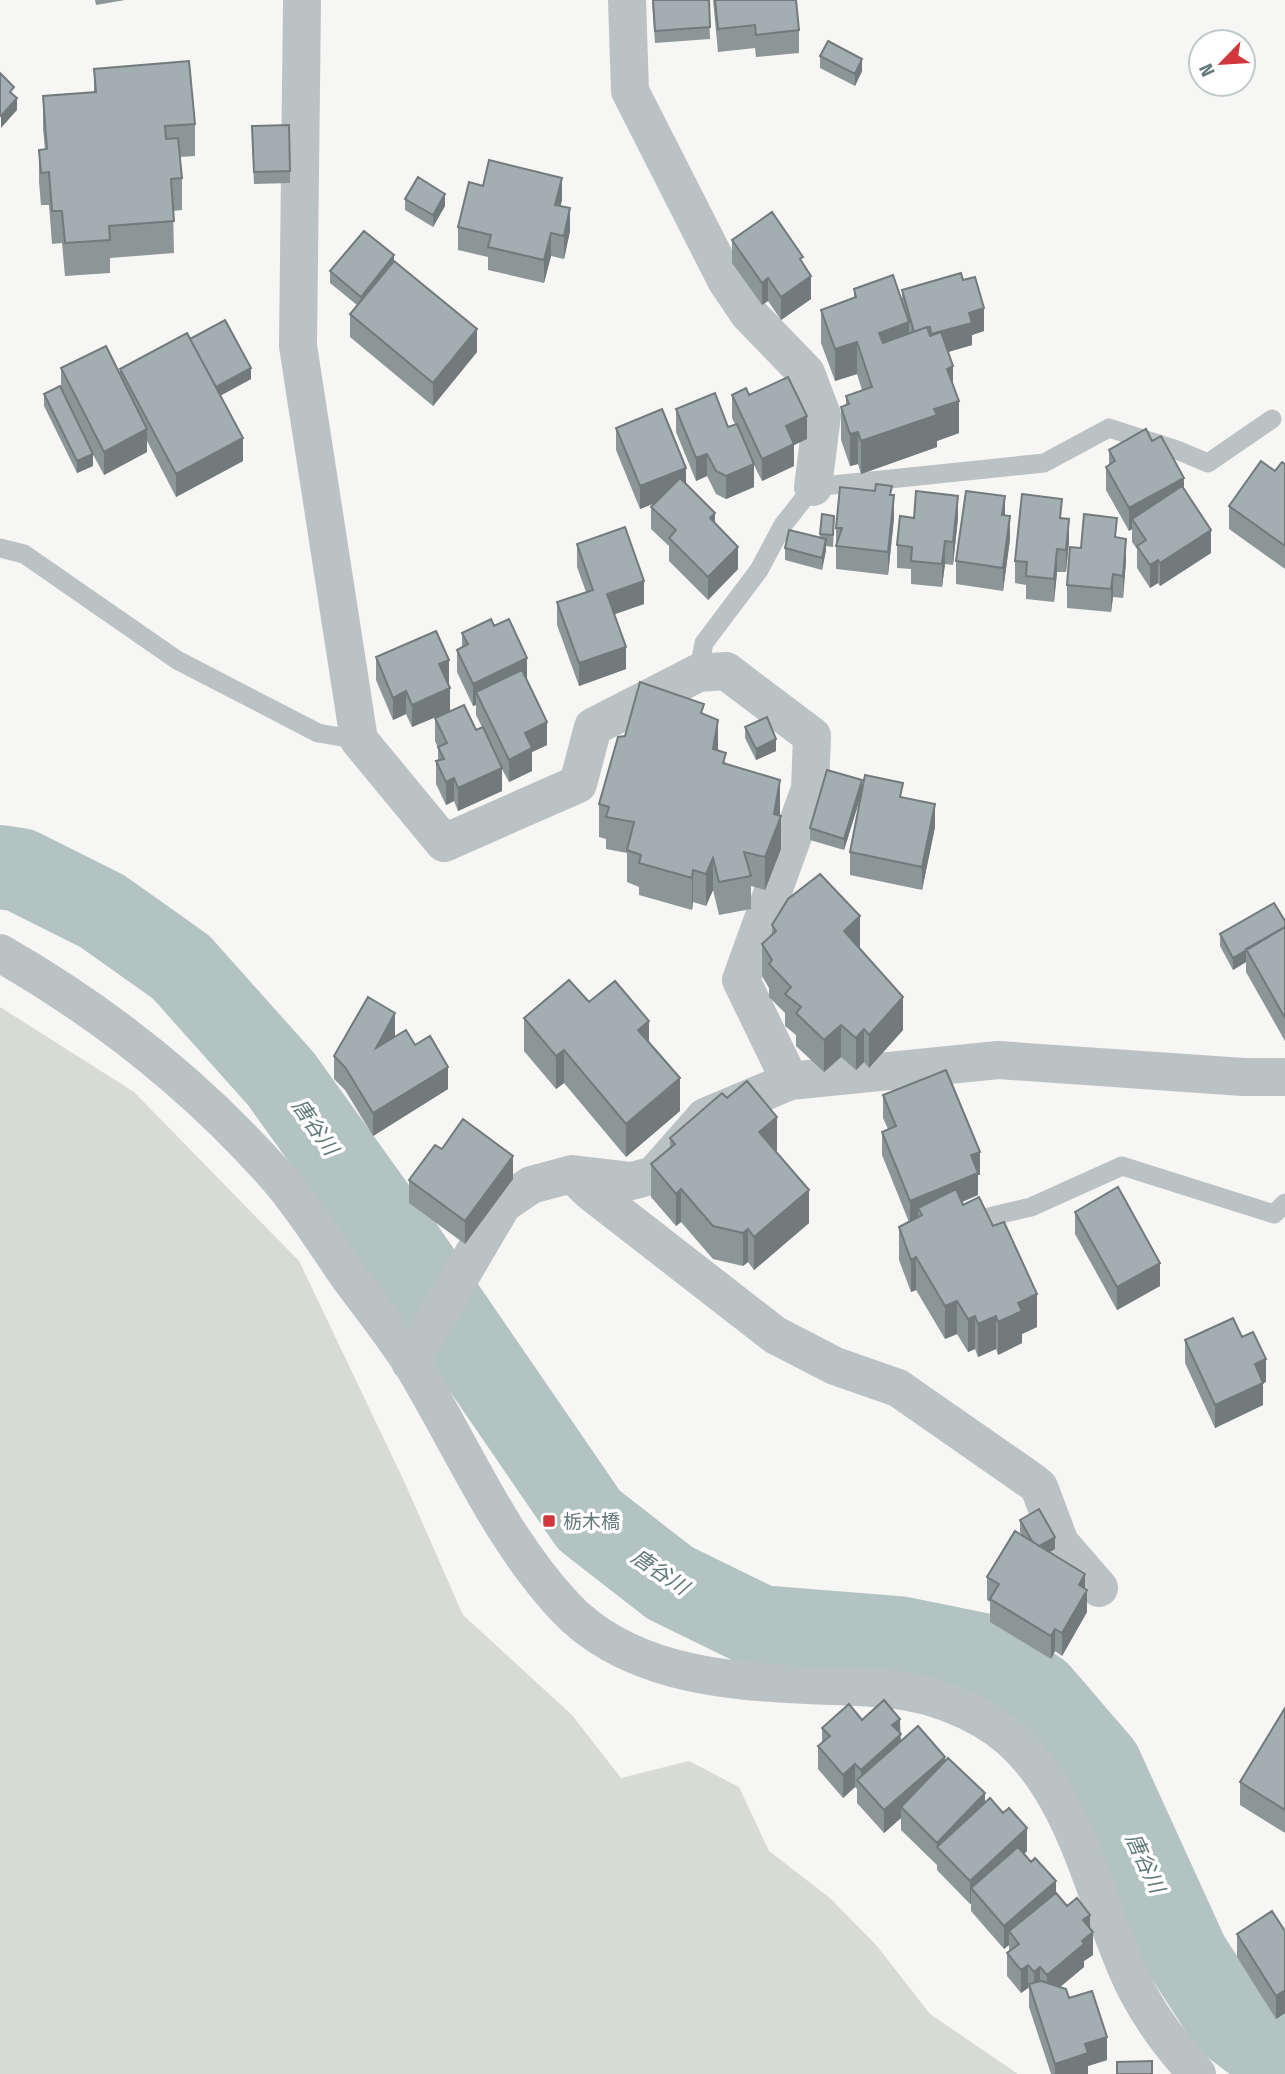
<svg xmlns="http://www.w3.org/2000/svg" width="1285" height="2074" font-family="'Fira Sans Condensed','Noto Sans JP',sans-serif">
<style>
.green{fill:#d8dbd3}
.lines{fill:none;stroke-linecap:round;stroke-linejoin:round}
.river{stroke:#b3c3c2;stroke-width:84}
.service{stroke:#bbc2c3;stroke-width:19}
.minor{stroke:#bbc2c3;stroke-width:38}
.wall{fill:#8c9697}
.shaded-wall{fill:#727a7b}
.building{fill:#a3aeb0;stroke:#727a7b;stroke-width:2}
.poi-dot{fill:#d2373e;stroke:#fff;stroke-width:2.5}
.labels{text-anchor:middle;stroke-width:7;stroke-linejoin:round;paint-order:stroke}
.poi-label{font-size:19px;fill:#64787c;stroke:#fff;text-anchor:start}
.water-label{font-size:21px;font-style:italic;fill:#5f7777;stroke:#fff}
</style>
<rect width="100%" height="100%" fill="#f6f6f4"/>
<path class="green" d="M0,1007l134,85 165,169 105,220 59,134 109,100 49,63 68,-17 50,26 30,64 61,47 47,48 53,68 88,60h-1018z"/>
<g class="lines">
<path class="river" d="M0,867l20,3 82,41 79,56 100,112 120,167 188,274 81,63 90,44 138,11 84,17 57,39 61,71 87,191 42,65 56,42"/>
<path class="service" d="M0,548l24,6 153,106 141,73 41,7
M698,673l6,-30 55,-73 24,-45 30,-38 231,-24 65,-35 68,22 31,13 64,-44
M972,1221l59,-14 91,-41 152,48 11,-11"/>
<path class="minor" d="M302,0l-4,346 61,394 85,103 134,-59 15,-57 105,-54 28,-2 86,65 -2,53 -69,191 49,101
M627,0l3,91 96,189 23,34 57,59 16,42 -9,72
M0,953c103,59 199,135 278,225 26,30 48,66 71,99 21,28 43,56 62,85 50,82 87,173 153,244 61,66 157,75 242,79 67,3 117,-1 178,35 92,53 108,182 152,269 16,31 38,60 61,85
M572,1174l19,18 184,143 60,31 63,22 135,94 6,5 21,56 39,45
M410,1362l93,-158 28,-19 41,-11 60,7 22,-6 51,-58 85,-36 208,-21 245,17h42"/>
</g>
<path class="wall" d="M95,0h30l-29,5z
M652,0h57l1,39 -55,4z
M713,0h83l3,30v23l-43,4 -1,-9 -37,4z
M820,56l42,15 -7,15 -35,-18z
M94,69l101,55v32l-15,1 2,21v32l-9,1 1,42 -64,5v15l-45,3 -3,-33 -10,1 -3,-39h-8l-2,-23v-32l6,-1 -2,-20v-33l51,-4z
M252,138l38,33v12l-36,1z
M483,186l79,14 -2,6 10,25 -6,28 -13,-3 -7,27 -56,-13v-13l-30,-7v-23z
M405,199l40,7 -12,21 -28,-17z
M732,240l71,24 8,35 -30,21 -13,-19 -6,4 -30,-42z
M394,261l83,91 -44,54 -83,-69v-23l7,-9 -27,-22v-12z
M854,289l48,13v-12l82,41 -12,4v10l-24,7 11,81 -22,8v6l-76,27 -3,-10 -8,2 -9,-26v-33l5,-2v-9l16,-6 -5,-16 -22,7 -14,-38v-33l33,-12z
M190,339l61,40 -31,17 23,65 -67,36 -29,-56v11l-43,23 -15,-28 4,19 -16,7 -33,-67v-12l17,-7v-19l59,8v-7z
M732,395h17l58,44 -13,6v21l-32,15 -8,-16v22l-28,12 -10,-5 -9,-18 -11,5 -20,-49v-23l52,18 7,-3 -3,-6z
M616,428l70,56 29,39 23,46 -30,31 -39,-39v-15l-18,-17v-22l3,-4 -14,6 -24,-59z
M1152,441l32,47 27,65 -51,33 -2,-3 -8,5 -13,-20v-19l-5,-7v-13l-3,2 -23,-41v-23l3,-2v-15z
M1285,464v105l-56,-40v-23z
M892,495l2,23 -6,57 -52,-6v-41z
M822,514l12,13 -1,20 -7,-1 -4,24 -37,-10v-12l35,-11z
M1005,516l5,23 -7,52 -47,-7v-23z
M914,518h44l-5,47 -8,-1 -3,23 -31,-3v-15l-14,-1v-23z
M1062,518l7,24 -3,30h-9l-3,30 -28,-3v-14l-11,-2v-22z
M1117,538l9,23 -3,37 -10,-1 -2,15 -44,-4v-23l14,-37z
M577,544l67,60 -30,10 12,55 -47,17 -22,-61v-23l29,-10 -9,-25z
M494,626l33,55 20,64 -15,7v19l-23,11 -7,-13v22l-44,20 -4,-10 -8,4 -10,-21v-23h2v-13l-3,-7v-23l41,12 6,-3 -6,-12v-10l-3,1 -16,-34v-22l5,-3v-14z
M376,657l73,26h-1l2,28 -38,16 -6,-13 -13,6 -17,-40z
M704,714l14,36 8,14 54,49 1,36 -16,41 -14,-4v23l-32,6 -6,-25 -7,16 -13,-4 -1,8 -53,-15v-8l-12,-5v-29l-21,-4v-10l-7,-2v-33l26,-68z
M745,727l31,24 -20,9 -11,-22z
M862,792l41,6 32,29 -13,63 -72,-15v-23l12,-60 -18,58 -34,-10v-12z
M1285,921v120l-39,-69v-10l-13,8 -13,-24v-12z
M772,925l88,23 43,82 -34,38 -5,-6 -8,8 -15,-13 -17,15 -28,-26v-11l-11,-9v-13l-16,-16v-9l-7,-12v-32l10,-9z
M589,1002l60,40 31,69 -54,46 -62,-74 -8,6 -32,-38v-33z
M395,1036v1l20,8 33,44 -75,47 -28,-46 -11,-11v-23z
M883,1095l97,80h-2v20l-16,7 75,125 -15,7v9l-24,12 -2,-6 -18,8 -3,-8 -7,3 -11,-18 -12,5 -29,-49 -5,2 -12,-32v-33l10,-5 -27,-67v-23l6,-3 -5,-11z
M727,1098l50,52 -1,1 33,72 -55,47 -6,-8 -5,4 -30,-7 -32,-37 -5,4 -25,-29v-33l19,-16v-10z
M442,1149l71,30 -48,65 -56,-41v-23z
M1075,1212l85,74 -43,24 -42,-76z
M1242,1337l24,45 -3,1v22l-48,23 -30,-65v-23z
M1020,1520l35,29 -6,3 36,37 2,23 -25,44 -7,-5 -4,8 -61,-37v-20l-3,-2v-23l35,-42 -2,-3z
M1285,1708v125l-45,-28v-23z
M862,1720l38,13 1,8 44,21 40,40 42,49 -3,3 32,39 11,13 23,22 3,27 -9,6v6l-24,20 9,11 38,62 -19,6v8h-37l-22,-67v-18l-1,-1 -7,5 -14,-17v-23l2,-1v-7l-5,4 -33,-38v-8l-1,1 -33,-34v-5l-36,-35v-12l-17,15 -27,-30v-14l-2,-2 -12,11 -25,-29v-23l4,-3v-15z
M1285,1931v82l-9,6 -39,-62v-23z"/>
<path class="shaded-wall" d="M862,59v12l-7,15v-12z
M17,98v12l-16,18v-12z
M562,178v22l-7,28v-23z
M445,194v12l-12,21v-12z
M570,208v23l-6,28v-23z
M551,233v23l-7,27v-23z
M394,255v12l-33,41v-11z
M811,276v23l-30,21v-23z
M768,278v23l-6,4v-22z
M984,308v23l-12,4v10l-41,12v-23l38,-21z
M909,322v33l-30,10v-32z
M477,329v23l-44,54v-23z
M857,342v32l-22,7v-32z
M953,366v33l-6,-30z
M251,368v11l-37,20v-12z
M959,401v32l-22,8v6l-76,27v-33l73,-32z
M807,416v23l-13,6v21l-32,15v-22l24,-33z
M147,429v23l-43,23v-23z
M858,432v32l-8,2v-32z
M243,438v23l-67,36v-23z
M93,454v12l-16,7v-12z
M707,454v22l-11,5v-23z
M754,464v23l-28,12v-23z
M686,468v23l-46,18v-23z
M1184,478v23l-52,18v10l-3,2v-23z
M894,495v23l-6,57v-23z
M958,496v22l-5,47v-23z
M1005,496v23l-3,-4z
M715,513v23l-5,-18z
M1010,516v23l-7,52v-23z
M1069,519v23l-3,30v-22z
M1211,530v23l-51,33v-23z
M826,539v12l-4,19v-12z
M1126,539v22l-3,37v-22z
M945,541v23l-3,23v-23z
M738,547v22l-30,31v-23z
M1057,549v23l-3,30v-23z
M1158,560v23l-8,5v-23z
M1113,574v23l-2,15v-23z
M644,581v23l-37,13v-23z
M626,647v22l-47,17v-23z
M527,658v23l-51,11v13l-3,1v-22z
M449,660v23l-10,4v-23z
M450,688v23l-38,16v-22z
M406,691v23l-13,6v-22z
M718,720v33l-5,-4z
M547,722v23l-15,7v19l-23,11v-22l16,-27z
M776,739v12l-20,9v-11z
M502,768v23l-44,20v-23z
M454,778v23l-8,4v-23z
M780,780v33l-2,10 3,-7v33l-16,41v-33z
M862,780v12l-18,58v-11z
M935,804v23l-13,63v-23z
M713,858v32l-7,16v-32z
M693,870v32l-1,8v-32z
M860,916v33l-16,-18z
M1246,951v11l-13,8v-12z
M903,997v33l-34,38v-33z
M395,1013v23l-19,35v-23z
M649,1021v33l-11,-24z
M841,1025v32l-17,15v-32z
M864,1029v33l-8,8v-32z
M564,1050v33l-8,6v-33z
M448,1067v22l-75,47v-23z
M680,1078v33l-54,46v-33z
M777,1117v33l-18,15v-33z
M980,1152v23h-2v20l-56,24v-4l-4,-7v12l-8,3v-22l61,-46z
M513,1156v23l-48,65v-23z
M681,1189v33l-5,4v-32z
M809,1190v33l-55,47v-33z
M748,1229v33l-5,4v-33z
M916,1257v33l-5,2v-32z
M1160,1263v23l-43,24v-23z
M1037,1294v33l-15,7v9l-24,12v-33l20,-19z
M957,1301v33l-12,5v-33z
M975,1316v33l-7,3v-33z
M996,1316v33l-18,8v-33z
M1266,1359v23l-3,1v22l-48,23v-23l40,-41z
M1055,1537v12l-19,11v-12z
M1085,1574v19l2,-3v22l-25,44v-23l17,-48z
M1055,1629v22l-4,8v-23z
M900,1719l1,38 -40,28v-15l31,-45z
M945,1757v22l-44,28v11l-17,15v-23z
M855,1764v23l-12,11v-23z
M985,1793v22l-48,32v18v-22z
M1027,1828v23l-49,45 -7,-8v15l-1,1v-23z
M1056,1881v23l-47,27v14l-5,4v-23z
M1090,1915v19l3,-2v23l-9,6v6l-37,31v-23l36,-55z
M1028,1965v23l-7,5v-23z
M1040,1967v23l-6,5v-23z
M1285,1990v23l-9,6v-23z
M1107,2037v23l-19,6v8h-33v-10l30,-20z"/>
<path class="building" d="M653,0h56l1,27 -55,4z
M715,0h81l3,30 -43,5 -1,-10 -37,4z
M828,41l34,18 -7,15 -35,-18z
M189,61l6,63 -30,2 1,13 12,-1 4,40 -11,1 3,42 -65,5 1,14 -45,3 -3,-32h-10l-3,-39 -8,1 -2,-23 8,-1 -4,-53 53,-4 -2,-23z
M0,73l14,14 -4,5 7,6 -16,18 -1,-1z
M289,125l1,46 -36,1 -2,-46z
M489,160l73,18 -7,27 15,3 -6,28 -13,-3 -7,27 -56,-13 3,-12 -33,-8 11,-45 14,4z
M418,177l27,17 -12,21 -28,-16z
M772,212l31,45 -3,2 11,17 -30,21 -13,-19 -6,5 -30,-43z
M364,231l30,24 -33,42 -31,-26z
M394,261l83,68 -44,54 -83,-69z
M961,273l2,7 12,-3 9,31 -15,5 3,10 -41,11 -1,-7h-3l-13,5 -12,-42z
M893,275l16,47 -30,11 4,10 44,-16 3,9 11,-4 12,34 -6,3 12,32 -25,8 3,6 -76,26 -3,-9 -8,2 -9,-27 8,-3 -3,-8 26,-9 -15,-45 -22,7 -14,-39 35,-13 -2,-8z
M225,320l26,48 -35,19 -26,-48z
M187,333l56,105 -67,36 -56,-105z
M106,346l41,83 -43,23 -43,-84z
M788,377l19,39 -21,10 8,18 -32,15 -30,-64 14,-7 3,7z
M60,386l33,68 -16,7 -33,-67z
M715,393l13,34 9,-3 17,40 -28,12 -10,-5 -9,-17 -11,4 -20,-49z
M662,409l24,59 -46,18 -24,-58z
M1146,429l6,12 9,-5 23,42 -55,30 -23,-41 9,-6 -6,-11z
M1261,461l14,10 7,-9 3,2v82l-56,-40z
M680,478l35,35 -5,5 28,29 -30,30 -39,-39 7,-8 -25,-23z
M876,484l16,2 -2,9h4l-6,57 -52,-6 6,-18h-6l4,-41 35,4z
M1182,486l29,44 -51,33 -2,-3 -8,5 -13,-19 9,-6 -14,-21z
M916,491l42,5 -5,46 -8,-1 -3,23 -31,-3 1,-14 -15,-2 3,-29 14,2z
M966,491l39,5 -3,19 8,1 -7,52 -47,-7z
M1022,494l40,5 -2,19 9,1 -3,31 -9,-1 -3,30 -28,-3 1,-14 -12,-1z
M822,514l12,2 -1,19 -13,-1z
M1084,514l33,4 -2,19 11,2 -3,37 -10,-2 -2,15 -44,-4 3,-38 11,1z
M625,527l19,54 -37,13 19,53 -47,16 -22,-61 36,-12 -16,-46z
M789,530l37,9 -4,19 -37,-10z
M491,619l3,7 15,-7 18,39 -54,26 -16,-34 11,-6 -6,-11z
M436,631l13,29 -10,4 11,24 -38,17 -6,-14 -13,7 -17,-41z
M522,670l25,52 -22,11 7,15 -23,12 -33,-68z
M640,682l64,22 -3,9 17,7 -5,29 13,4 -3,10 57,17 -6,34 7,2 -16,41 -21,-5 7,24 -32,6 -6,-24 -7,16 -13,-4 -1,8 -53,-15 2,-8 -14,-5 7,-28 -28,-5 3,-10 -10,-3 19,-67 7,-1z
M464,705l12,25 7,-3 19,41 -44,20 -4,-10 -8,4 -10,-21 8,-2 -6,-12 9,-4 -12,-25z
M767,717l9,22 -20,10 -11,-22z
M827,770l35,10 -18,59 -34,-11z
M865,775l38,8 -3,14 35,7 -13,63 -72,-15z
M820,874l40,42 -16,15 59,66 -34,38 -5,-6 -8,9 -15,-13 -17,15 -28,-27 5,-6 -16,-13 6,-7 -22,-23 3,-4 -10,-16 14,-13 -4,-6 16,-26z
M1274,903l11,18v6l-52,31 -13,-24z
M1285,927v91l-39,-69z
M569,980l20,22 26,-21 34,40 -11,9 42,48 -54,46 -62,-74 -8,6 -32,-38z
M368,997l27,16 -19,35 30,-18 9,15 15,-9 18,31 -75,46 -28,-46 -11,-11z
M946,1070l34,82 -9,3 7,18 -68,28 -28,-69 14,-6 -13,-31z
M747,1081l30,36 -18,15 50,58 -55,47 -6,-8 -5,4 -30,-7 -32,-37 -5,5 -25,-30 24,-20 -5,-6 52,-45 5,5z
M463,1119l50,37 -48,65 -56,-41 26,-35 7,4z
M1118,1187l42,76 -43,24 -42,-75z
M956,1189l7,16 16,-8 14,29 11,-4 33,72 -19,9 4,8 -24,11 -2,-6 -18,8 -3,-8 -7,3 -11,-18 -12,5 -29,-49 -5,3 -12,-33 23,-12 -4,-7z
M1233,1318l9,19 11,-5 13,27 -11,5 8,19 -48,22 -30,-65z
M1039,1509l16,28 -16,9 -7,-5 -12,-21z
M1015,1531l70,43 -6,11 8,5 -25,43 -7,-4 -4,7 -61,-37 9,-15 -12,-7z
M884,1700l16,19 -8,6 9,9 -40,36 -6,-6 -12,11 -25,-29 12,-10 -8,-8 27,-24 13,16z
M1285,1708v102l-45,-28z
M918,1726l27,31 -61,53 -27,-30z
M948,1758l37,35 -48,50 -36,-36z
M990,1798l13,15 6,-5 18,20 -57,53 -33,-34z
M1018,1847l13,15 4,-4 21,23 -52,45 -33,-38z
M1056,1893l11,13 10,-8 13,17 -7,5 10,12 -11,9 2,3 -37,31 -7,-8 -6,5 -6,-7 -7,5 -14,-17 12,-9 -10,-13z
M1272,1911l13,20v59l-9,6 -39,-62z
M1041,1981l25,8 3,9 23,-7 15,46 -22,7 3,9 -33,11 -26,-80z
M1152,2061v13h-35v-12z"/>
<rect class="poi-dot" x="542" y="1514" width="14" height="14" rx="3.5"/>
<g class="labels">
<g class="poi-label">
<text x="563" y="1528">栃木橋</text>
</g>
<g class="water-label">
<text transform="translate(315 1127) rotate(55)" y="7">唐谷川</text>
<text transform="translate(660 1572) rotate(34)" y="7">唐谷川</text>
<text transform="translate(1145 1863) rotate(65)" y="7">唐谷川</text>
</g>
</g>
<g transform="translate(1222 63) rotate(245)"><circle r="33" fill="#ffffff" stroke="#c1c9cb" stroke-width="2"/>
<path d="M0-5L12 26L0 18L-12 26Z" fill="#d2373e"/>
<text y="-10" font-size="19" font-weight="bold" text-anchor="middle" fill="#64787c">N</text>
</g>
</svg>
